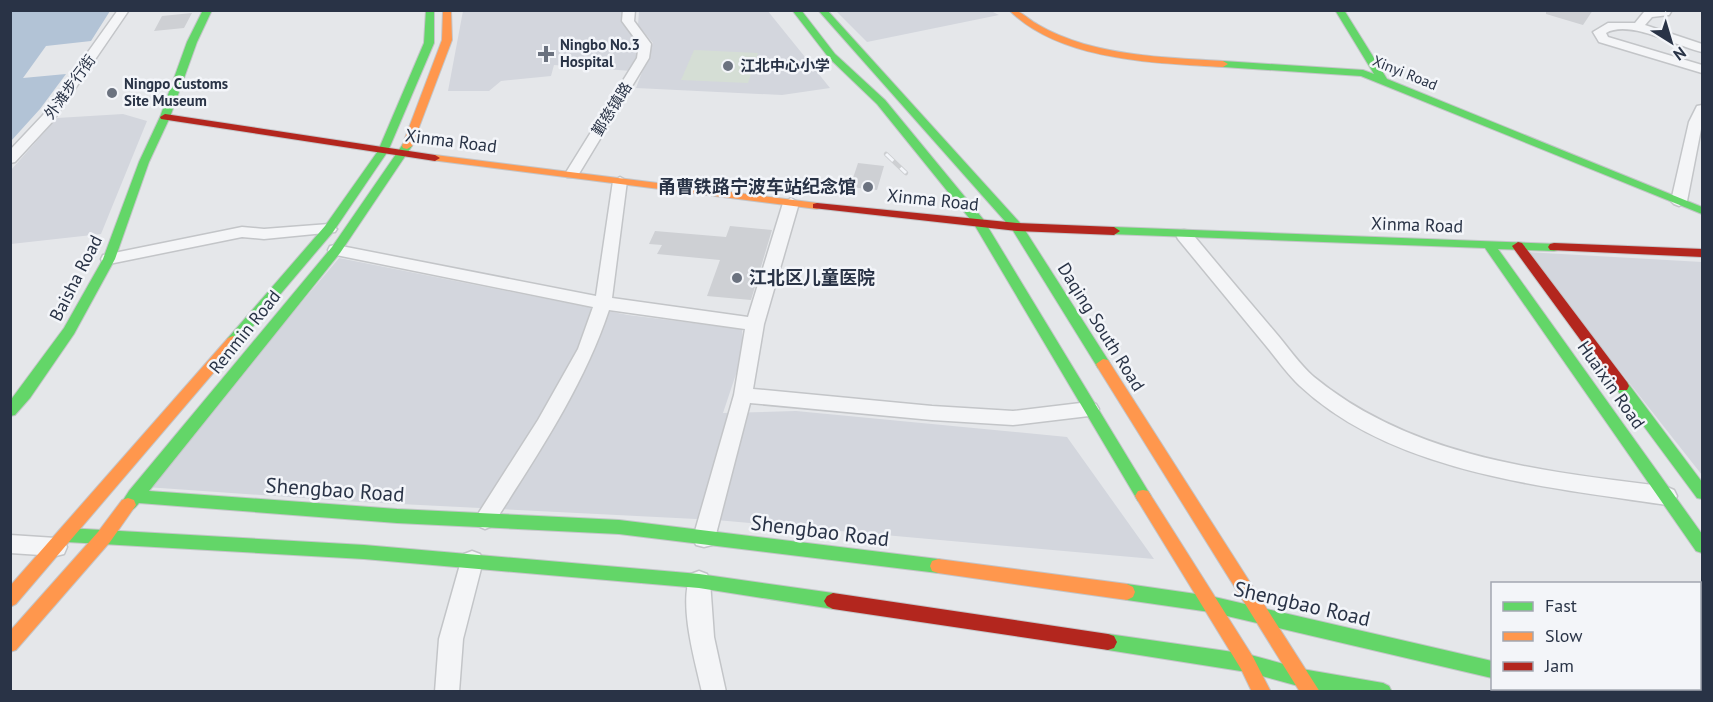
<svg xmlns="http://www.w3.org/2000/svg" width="1713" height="702" font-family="'PT Sans','Noto Sans SC',sans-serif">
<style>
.built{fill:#d3d6dd}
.green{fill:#d5ded5}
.water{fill:#b2c3d6}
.building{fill:#ced0d4}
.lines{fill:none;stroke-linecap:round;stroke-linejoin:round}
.street-casing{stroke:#c3c5c8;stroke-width:3}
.fast-casing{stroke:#c3c5c8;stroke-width:2}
.slow-casing{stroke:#c3c5c8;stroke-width:2}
.jam-casing{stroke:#c3c5c8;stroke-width:2}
.street{fill:#f4f5f7;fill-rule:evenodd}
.fast{fill:#63d668;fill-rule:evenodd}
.slow{fill:#ff974d;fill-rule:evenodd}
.jam{fill:#b3261e;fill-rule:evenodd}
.rail-casing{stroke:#cdcfd2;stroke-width:4.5}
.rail{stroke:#f3f5f9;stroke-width:3;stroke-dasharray:10;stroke-linecap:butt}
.poi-dot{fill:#6b727f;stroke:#f3f5f9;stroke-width:2}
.labels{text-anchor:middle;stroke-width:5;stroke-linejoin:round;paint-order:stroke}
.far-poi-label{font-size:15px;font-weight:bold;fill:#293346;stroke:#f3f5f9;text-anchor:start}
.far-street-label{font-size:15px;fill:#293346;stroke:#f3f5f9}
.street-label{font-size:18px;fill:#293346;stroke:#f3f5f9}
.poi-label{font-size:18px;font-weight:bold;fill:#293346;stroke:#f3f5f9;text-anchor:end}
.near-street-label{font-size:21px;fill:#293346;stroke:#f3f5f9}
</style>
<rect width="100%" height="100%" fill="#e5e7ea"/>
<path class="built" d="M767,10l63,78 -48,7 -146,-7 17,-45 -15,-18 1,-14z
M463,11h162l17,33 -11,27 -77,-6 -3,11 -50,5 -12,10h-41z
M991,11l8,4 -132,27 -31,-31z
M123,114l24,7 -46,113 -90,10v-74l46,-52z
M1526,252l176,10v213z
M339,258l289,57 114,14 1,24 -20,60 73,-2 271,26 87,122 -438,-39 -356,-18 -214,-15z"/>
<path class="green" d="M694,50l64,3 -10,30 -67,-3z"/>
<path class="water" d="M11,10l99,1 -19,30 -45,5 -23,32 43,-4 -26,35 -29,32z"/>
<path class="building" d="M1546,10h47l-10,15 -37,-11z
M192,13l-8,15 -30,3 8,-15z
M858,163l26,3 -7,24 -27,-3z
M730,226l42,4 -21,70 -44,-4 13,-36 -63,-6 5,-9 -13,-1 6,-13 71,6z"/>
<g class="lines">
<defs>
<path id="street" d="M118,10h11l-76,111 -38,41 -5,1v-13l33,-35z
M623,10h12l-1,11 17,23 -2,14 -72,119h-10l-2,-3 72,-116 2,-14 -17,-23z
M1672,10l-3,5 -17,2 -7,8 57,19v8c-25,-5 -72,-33 -96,-19l2,4 94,28v8l-103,-31 -6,-10 15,-9h27l9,-11z
M1702,105v19l-15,77 -8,5 -5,-2 -3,-3 18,-79 8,-16z
M620,177l7,4 -15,117 136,19 35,-114 8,-5 8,5 -35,121 -11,65 179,17 81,5 76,-9 7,2 3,5 -3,5 -7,2 -76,9 -81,-5 -182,-17 -35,135 -3,7 -8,2 -8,-2 -3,-7 41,-143 11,-66 -136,-19c-26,78 -73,147 -117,216l-7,3 -7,-3 -4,-6 4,-6 60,-94 40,-71 15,-42 -257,-52 -6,-1 -2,-4 2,-4 6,-1 260,51 17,-115z
M329,224l8,5 -2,3 -71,7 -22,-2 -133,27 -6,-1 -2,-4 2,-4 6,-1 133,-27 22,2z
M1184,230l6,1c28,34 57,68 85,101 13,15 25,33 39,45 100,82 230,94 353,110l7,3 3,6 -3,6 -7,3c-121,-18 -274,-32 -367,-119 -14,-13 -26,-31 -38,-45 -28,-34 -56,-68 -84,-102l-2,-4 2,-4z
M10,535l46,3 8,2 3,7 -3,7 -8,2 -46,-3z
M472,551l8,3 3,7 -20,78 -4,53h-24l4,-53 22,-78 3,-7z
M699,571l8,3 3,7 4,56 12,55h-24c-7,-31 -24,-89 -11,-118z"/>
<path id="fast" d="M203,10h9l-15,32 -27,75 -21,45 -34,97 -41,75 -44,64 -15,17 -5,1v-15l54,-73 39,-69 36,-97 21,-45 27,-75z
M426,10h8v33l-46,108 -55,81 -95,112h-10l-2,-3 2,-3 97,-112 53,-75 46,-108z
M792,10h9l34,44 50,46 98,119 165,272 3,5 -3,5 -5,1 -5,-1 -164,-277 -97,-120 -48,-46z
M818,10h9l194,214 87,136 2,4 -2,4h-10l-86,-139z
M1335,10h9l43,69 315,128v7l-341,-138 -138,-9 -5,-3 5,-3 140,9 11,4z
M407,143l5,3 -72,107 -191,238 248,18 222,11 319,39 6,2 2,5 -2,5 -6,2 -319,-39 -222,-11 -258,-20c-5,6 -8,10 -17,7l-2,-5 9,-14 203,-244 71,-103z
M1114,227l444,17 2,3 -2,3 -4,1 -56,-2 204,285v19l-6,-2 -211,-303 -375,-14 -2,-3z
M1622,381l5,1 75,100v17l-5,-1 -80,-108 -2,-4 2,-4z
M67,528l297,17 335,29 134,19 6,3 3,5 -3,5 -6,3 -134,-21 -335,-29 -297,-17 -6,-2 -2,-5 2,-5z
M1127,584l83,12 282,65v17l-282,-66 -83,-12 -6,-3 -2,-5 2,-5z
M1108,634l139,20 55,15 81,14 6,3 3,6h-63l-27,-5 -55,-15 -139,-22 -6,-2 -3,-6 3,-6z"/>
<path id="slow" d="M443,10h8l1,30 -40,106 -5,3 -4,-1 -1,-2 40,-106z
M1009,10c13,0 17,8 28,14 15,9 31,15 47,20 45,13 93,14 139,17l5,3 -5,3c-68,-4 -163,-6 -214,-57z
M435,155l382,48 6,3 -6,3 -386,-49v-4z
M233,336l7,5 -2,3 -222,260 -6,3v-21l218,-248z
M1103,359l5,1 212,332h-20l-202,-324 -2,-4z
M1143,490l5,1 105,166 18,35h-19l-11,-23 -103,-168 -3,-5 3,-5z
M128,498l6,2 2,5 -26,37 -94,108 -6,2v-21l88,-99 24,-32z
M938,559l189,25 6,3 2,5 -2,5 -6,3 -189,-27 -6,-2 -2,-5 2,-5z
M1580,688h32l1,4h-32z"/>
<path id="jam" d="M165,114l270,41 5,3 -5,3 -274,-42 -1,-2z
M817,203l200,20 97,4 6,4 -6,4 -97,-4 -204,-23v-4z
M1518,242l4,1 105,139 2,4 -2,4h-10l-103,-141 -2,-3z
M1554,243l148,6v8l-152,-7 -2,-3 2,-3z
M833,593l275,41 6,2 3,6 -3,6 -6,2 -275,-41 -6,-3 -3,-5 3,-5z"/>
</defs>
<use href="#street" class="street-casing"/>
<use href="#fast" class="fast-casing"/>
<use href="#slow" class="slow-casing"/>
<use href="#jam" class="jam-casing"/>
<use href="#street" class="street"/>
<use href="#fast" class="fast"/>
<use href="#slow" class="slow"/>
<use href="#jam" class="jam"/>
<defs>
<path id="rail" d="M886,154l20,19"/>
</defs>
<use href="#rail" class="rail-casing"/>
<use href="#rail" class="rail"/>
</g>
<g class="poi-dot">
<path d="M543 45h6v6h6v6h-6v6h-6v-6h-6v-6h6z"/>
<circle cx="728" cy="66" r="6"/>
<circle cx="112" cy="93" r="6"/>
<circle cx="868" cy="187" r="6"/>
<circle cx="737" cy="278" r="6"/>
</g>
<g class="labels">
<g class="far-poi-label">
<text x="560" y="50">Ningbo No.3<tspan x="560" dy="17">Hospital</tspan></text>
<text x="740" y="71">江北中心小学</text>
<text x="124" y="89">Ningpo Customs<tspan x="124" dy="17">Site Museum</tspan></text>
</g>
<g class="far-street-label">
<text transform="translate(1405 73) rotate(22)" y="5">Xinyi Road</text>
<text transform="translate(70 87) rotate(-54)" y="5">外滩步行街</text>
<text transform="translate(612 109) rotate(-58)" y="5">鄞慈镇路</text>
</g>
<g class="street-label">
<text transform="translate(451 141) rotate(7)" y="6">Xinma Road</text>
<text transform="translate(933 200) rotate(6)" y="6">Xinma Road</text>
<text transform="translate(1417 225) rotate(2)" y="6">Xinma Road</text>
<text transform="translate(76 278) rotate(-63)" y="6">Baisha Road</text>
<text transform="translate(1101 327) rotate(58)" y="6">Daqing South Road</text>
<text transform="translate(245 332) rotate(-51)" y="6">Renmin Road</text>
<text transform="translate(1611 385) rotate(55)" y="6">Huaixin Road</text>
</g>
<g class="poi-label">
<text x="856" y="193">甬曹铁路宁波车站纪念馆</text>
<text x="749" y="284" text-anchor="start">江北区儿童医院</text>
</g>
<g class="near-street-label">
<text transform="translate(335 490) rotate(4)" y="7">Shengbao Road</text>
<text transform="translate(820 531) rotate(7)" y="7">Shengbao Road</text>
<text transform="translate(1302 604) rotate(13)" y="7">Shengbao Road</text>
</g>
</g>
<rect width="1713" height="702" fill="none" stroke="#293346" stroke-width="24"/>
<rect x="1491" y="582" width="210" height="108" fill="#f3f5f9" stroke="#a2a7b1" stroke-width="1.5"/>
<rect x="1503" y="602" width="30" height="9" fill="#63d668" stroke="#a2a7b1" stroke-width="1.5"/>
<text x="1545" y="612" font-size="18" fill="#293346">Fast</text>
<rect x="1503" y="632" width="30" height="9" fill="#ff974d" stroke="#a2a7b1" stroke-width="1.5"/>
<text x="1545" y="642" font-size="18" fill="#293346">Slow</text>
<rect x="1503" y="662" width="30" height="9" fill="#b3261e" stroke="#a2a7b1" stroke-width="1.5"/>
<text x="1545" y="672" font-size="18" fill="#293346">Jam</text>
<g transform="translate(1671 42) rotate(143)" stroke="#f3f5f9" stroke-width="4.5" paint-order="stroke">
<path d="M0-4.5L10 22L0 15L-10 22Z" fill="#293346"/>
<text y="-9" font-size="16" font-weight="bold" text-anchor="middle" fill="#293346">N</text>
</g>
</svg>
